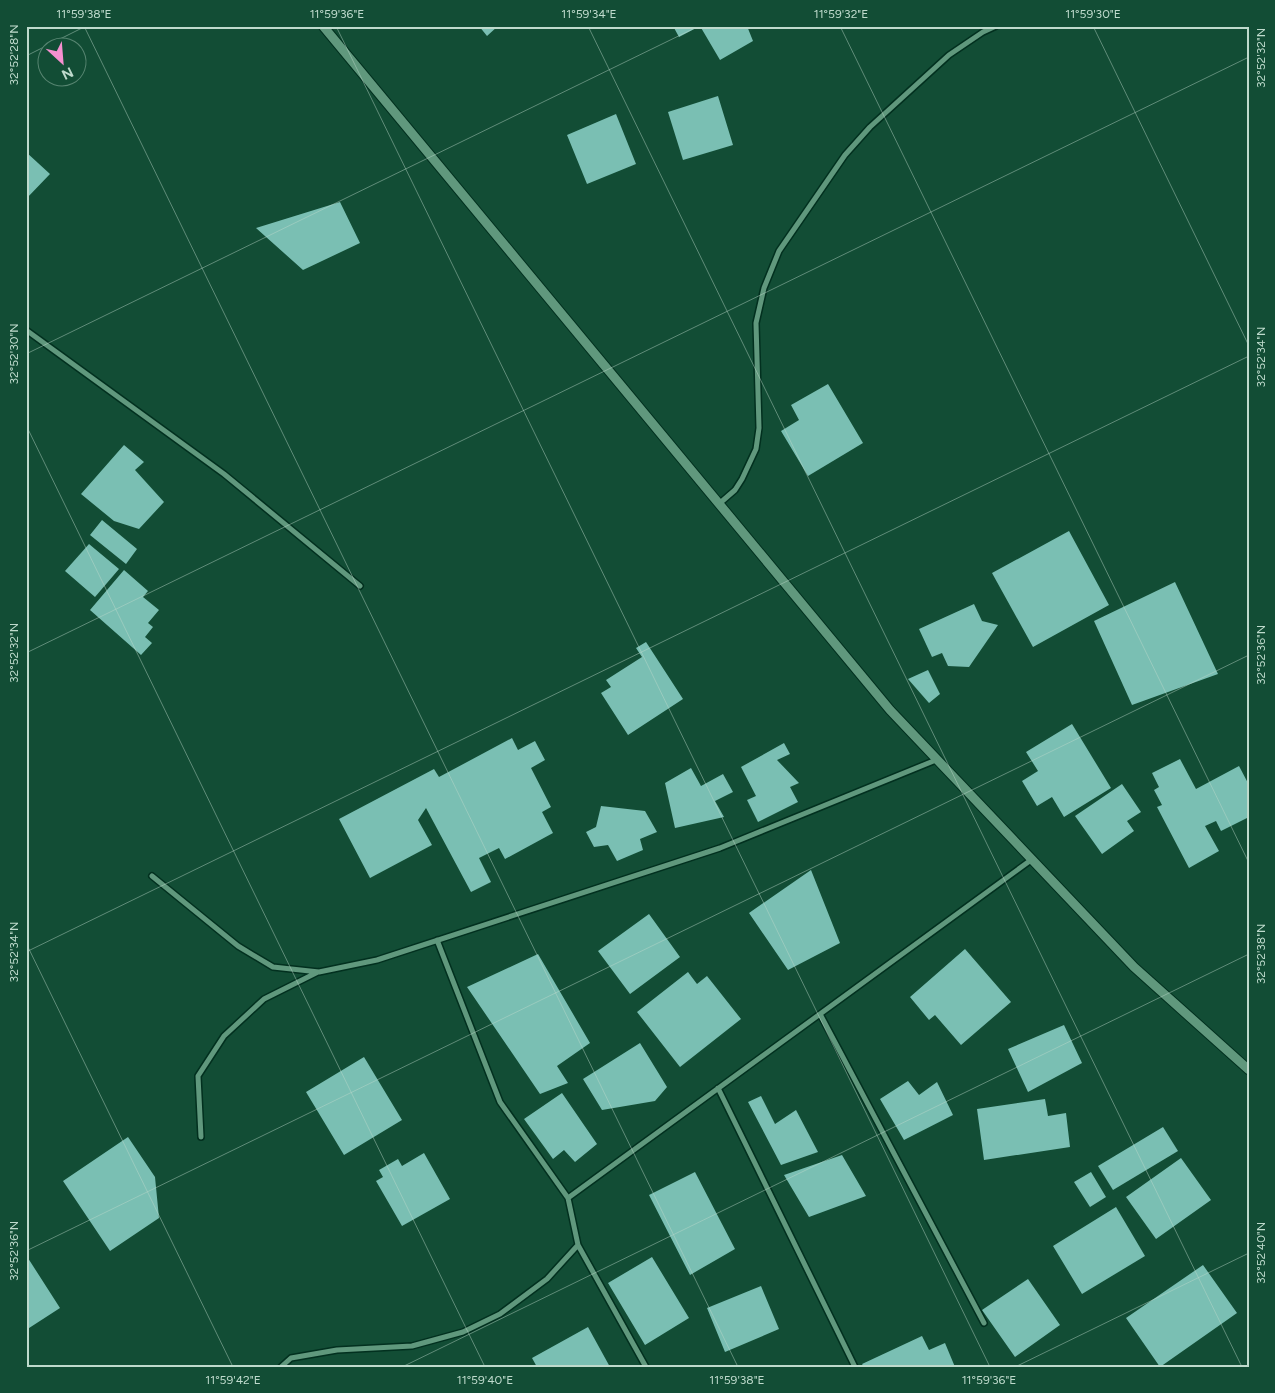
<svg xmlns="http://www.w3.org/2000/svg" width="1275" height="1393" font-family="Figtree,sans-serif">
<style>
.building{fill:#7abfb3}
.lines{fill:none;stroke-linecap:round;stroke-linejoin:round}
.minor-casing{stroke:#02301f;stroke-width:8}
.tertiary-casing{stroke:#02301f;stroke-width:11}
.minor{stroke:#60987d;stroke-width:5}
.tertiary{stroke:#60987d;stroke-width:9}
.ticks{fill:none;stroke:#bedacc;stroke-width:1;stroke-opacity:0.45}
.neatline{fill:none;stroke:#bedacc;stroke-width:2}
.ticks-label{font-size:12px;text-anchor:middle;fill:#bedacc}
</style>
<rect width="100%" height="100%" fill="#124d35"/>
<path class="building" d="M479,26h19l-11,10z
M673,26h74l6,15 -33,19 -20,-34 -21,11z
M718,96l15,49 -50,15 -15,-48z
M616,114l20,50 -49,20 -20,-49z
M26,152l24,22 -24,25z
M340,202l20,41 -57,27 -47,-42z
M828,384l35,59 -55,33 -27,-45 18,-11 -8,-15z
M124,445l20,17 -9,8 29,32 -25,27 -25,-8 -33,-27z
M102,520l35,29 -11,15 -36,-29z
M1069,531l40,74 -76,42 -41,-74z
M89,544l30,25 -24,28 -30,-26z
M124,570l24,21 -5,6 16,13 -11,13 5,4 -8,10 7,6 -11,12 -51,-45z
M1175,582l43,92 -86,31 -38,-84z
M974,604l8,17 16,4 -29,42 -21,-1 -6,-13 -10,4 -13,-28z
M646,642l37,57 -55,36 -27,-42 10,-6 -5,-7 36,-23 -6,-9z
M928,670l12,24 -11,9 -21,-24z
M1072,724l39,64 -47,29 -12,-20 -15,9 -15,-25 16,-10 -12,-19z
M512,738l6,12 17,-9 10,19 -14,8 20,39 -9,5 11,21 -48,26 -6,-11 -20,10 12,24 -20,10 -45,-84 -8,12 14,25 -62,33 -31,-59 95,-50 5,8z
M784,743l6,11 -13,6 22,23 -9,4 8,15 -40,20 -11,-22 9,-4 -15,-29z
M1180,759l16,30 43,-23 10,19v32l-28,14 -5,-10 -11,5 14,25 -30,17 -32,-61 5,-2 -8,-15 5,-3 -7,-14z
M691,768l10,18 22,-12 10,18 -18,9 9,16 -49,11 -10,-45z
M1122,784l19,28 -14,9 7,10 -32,23 -27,-38z
M601,806l44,5 12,21 -17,7 3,11 -26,11 -9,-16 -14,2 -8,-15 10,-5z
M811,870l29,73 -52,27 -39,-57z
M649,914l31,43 -50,37 -32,-43z
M965,949l46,53 -50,43 -26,-30 -6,5 -19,-23z
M538,954l52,89 -33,23 11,17 -28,11 -73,-107z
M688,972l9,12 10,-8 34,43 -61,48 -43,-55z
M1064,1025l18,38 -54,29 -20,-43z
M640,1043l27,44 -12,14 -53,9 -19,-31z
M364,1057l38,63 -58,35 -38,-63z
M908,1081l11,14 18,-13 16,33 -49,25 -24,-41z
M562,1093l35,51 -22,18 -11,-12 -11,9 -29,-40z
M761,1096l14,28 21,-14 22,42 -37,13 -33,-63z
M1045,1099l3,17 18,-3 4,34 -86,13 -7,-51z
M1163,1127l15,24 -65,39 -15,-24z
M128,1137l27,40 4,41 -49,33 -47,-70z
M424,1153l26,46 -48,27 -26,-45 7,-4 -4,-7 19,-11 4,7z
M842,1155l24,41 -57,21 -25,-42z
M1181,1158l30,42 -55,39 -30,-42z
M695,1172l40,77 -45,26 -41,-80z
M1091,1172l15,25 -16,10 -16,-25z
M1116,1207l29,49 -63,38 -29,-48z
M26,1255l34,53 -34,22z
M652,1257l37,61 -44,27 -37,-62z
M1203,1265l34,48 -77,54 -34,-49z
M1028,1279l32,46 -45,32 -33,-47z
M761,1286l18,43 -54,23 -18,-44z
M588,1327l22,40h-73l-5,-9z
M922,1336l7,14 16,-7 10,24h-91l-2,-3z"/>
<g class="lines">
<defs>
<path id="minor" d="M26,330l198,144 136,112
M720,503l15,-13 7,-11 14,-30 3,-21 -3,-105 8,-35 15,-37 66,-96 25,-28 79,-72 34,-23 13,-6
M152,876l86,70 35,21 46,5 58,-12 343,-112 216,-88
M820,1014l164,309
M718,1088l137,279
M201,1137l-3,-61 26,-40 40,-37 54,-27
M568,1198l463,-338
M578,1245l68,122
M281,1367l10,-9 46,-8 75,-4 51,-14 37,-18 47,-35 31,-34 -10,-47 -68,-96 -63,-162"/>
<path id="tertiary" d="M323,26l567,684 244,257 115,103"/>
</defs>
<use href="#minor" class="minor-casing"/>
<use href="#tertiary" class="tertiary-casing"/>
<use href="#minor" class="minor"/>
<use href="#tertiary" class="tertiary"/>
</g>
<path class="ticks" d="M84,26l654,1341M336,26l654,1341M588,26l654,1341M840,26l409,837M1093,26l156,320M26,56l60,-30M26,354l673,-328M26,425l459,942M26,653l1223,-596M26,943l207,424M26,952l1223,-596M26,1251l1223,-596M402,1367l847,-413M1015,1367l234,-114"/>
<rect width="1275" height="1393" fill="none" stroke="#124d35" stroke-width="55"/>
<g transform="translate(62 62) rotate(154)"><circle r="24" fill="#124d35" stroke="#578571"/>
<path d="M0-4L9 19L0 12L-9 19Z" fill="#f690d0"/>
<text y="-8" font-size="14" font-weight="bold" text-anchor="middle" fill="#bedacc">N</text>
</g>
<rect x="28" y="28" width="1220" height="1338" class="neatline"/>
<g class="ticks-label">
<text x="84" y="18">11°59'38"E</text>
<text x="337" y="18">11°59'36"E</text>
<text x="589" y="18">11°59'34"E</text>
<text x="841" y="18">11°59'32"E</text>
<text x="1093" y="18">11°59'30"E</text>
<text transform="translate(14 55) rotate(-90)" y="4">32°52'28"N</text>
<text transform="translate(1261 58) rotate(-90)" y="4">32°52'32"N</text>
<text transform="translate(14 354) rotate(-90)" y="4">32°52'30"N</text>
<text transform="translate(1261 357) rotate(-90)" y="4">32°52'34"N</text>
<text transform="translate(14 653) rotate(-90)" y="4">32°52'32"N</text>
<text transform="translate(1261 655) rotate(-90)" y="4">32°52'36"N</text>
<text transform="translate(14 952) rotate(-90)" y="4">32°52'34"N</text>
<text transform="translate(1261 954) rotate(-90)" y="4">32°52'38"N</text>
<text transform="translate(14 1251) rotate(-90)" y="4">32°52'36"N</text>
<text transform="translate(1261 1253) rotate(-90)" y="4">32°52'40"N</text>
<text x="233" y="1384">11°59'42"E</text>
<text x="485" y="1384">11°59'40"E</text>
<text x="737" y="1384">11°59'38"E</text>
<text x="989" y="1384">11°59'36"E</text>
</g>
</svg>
